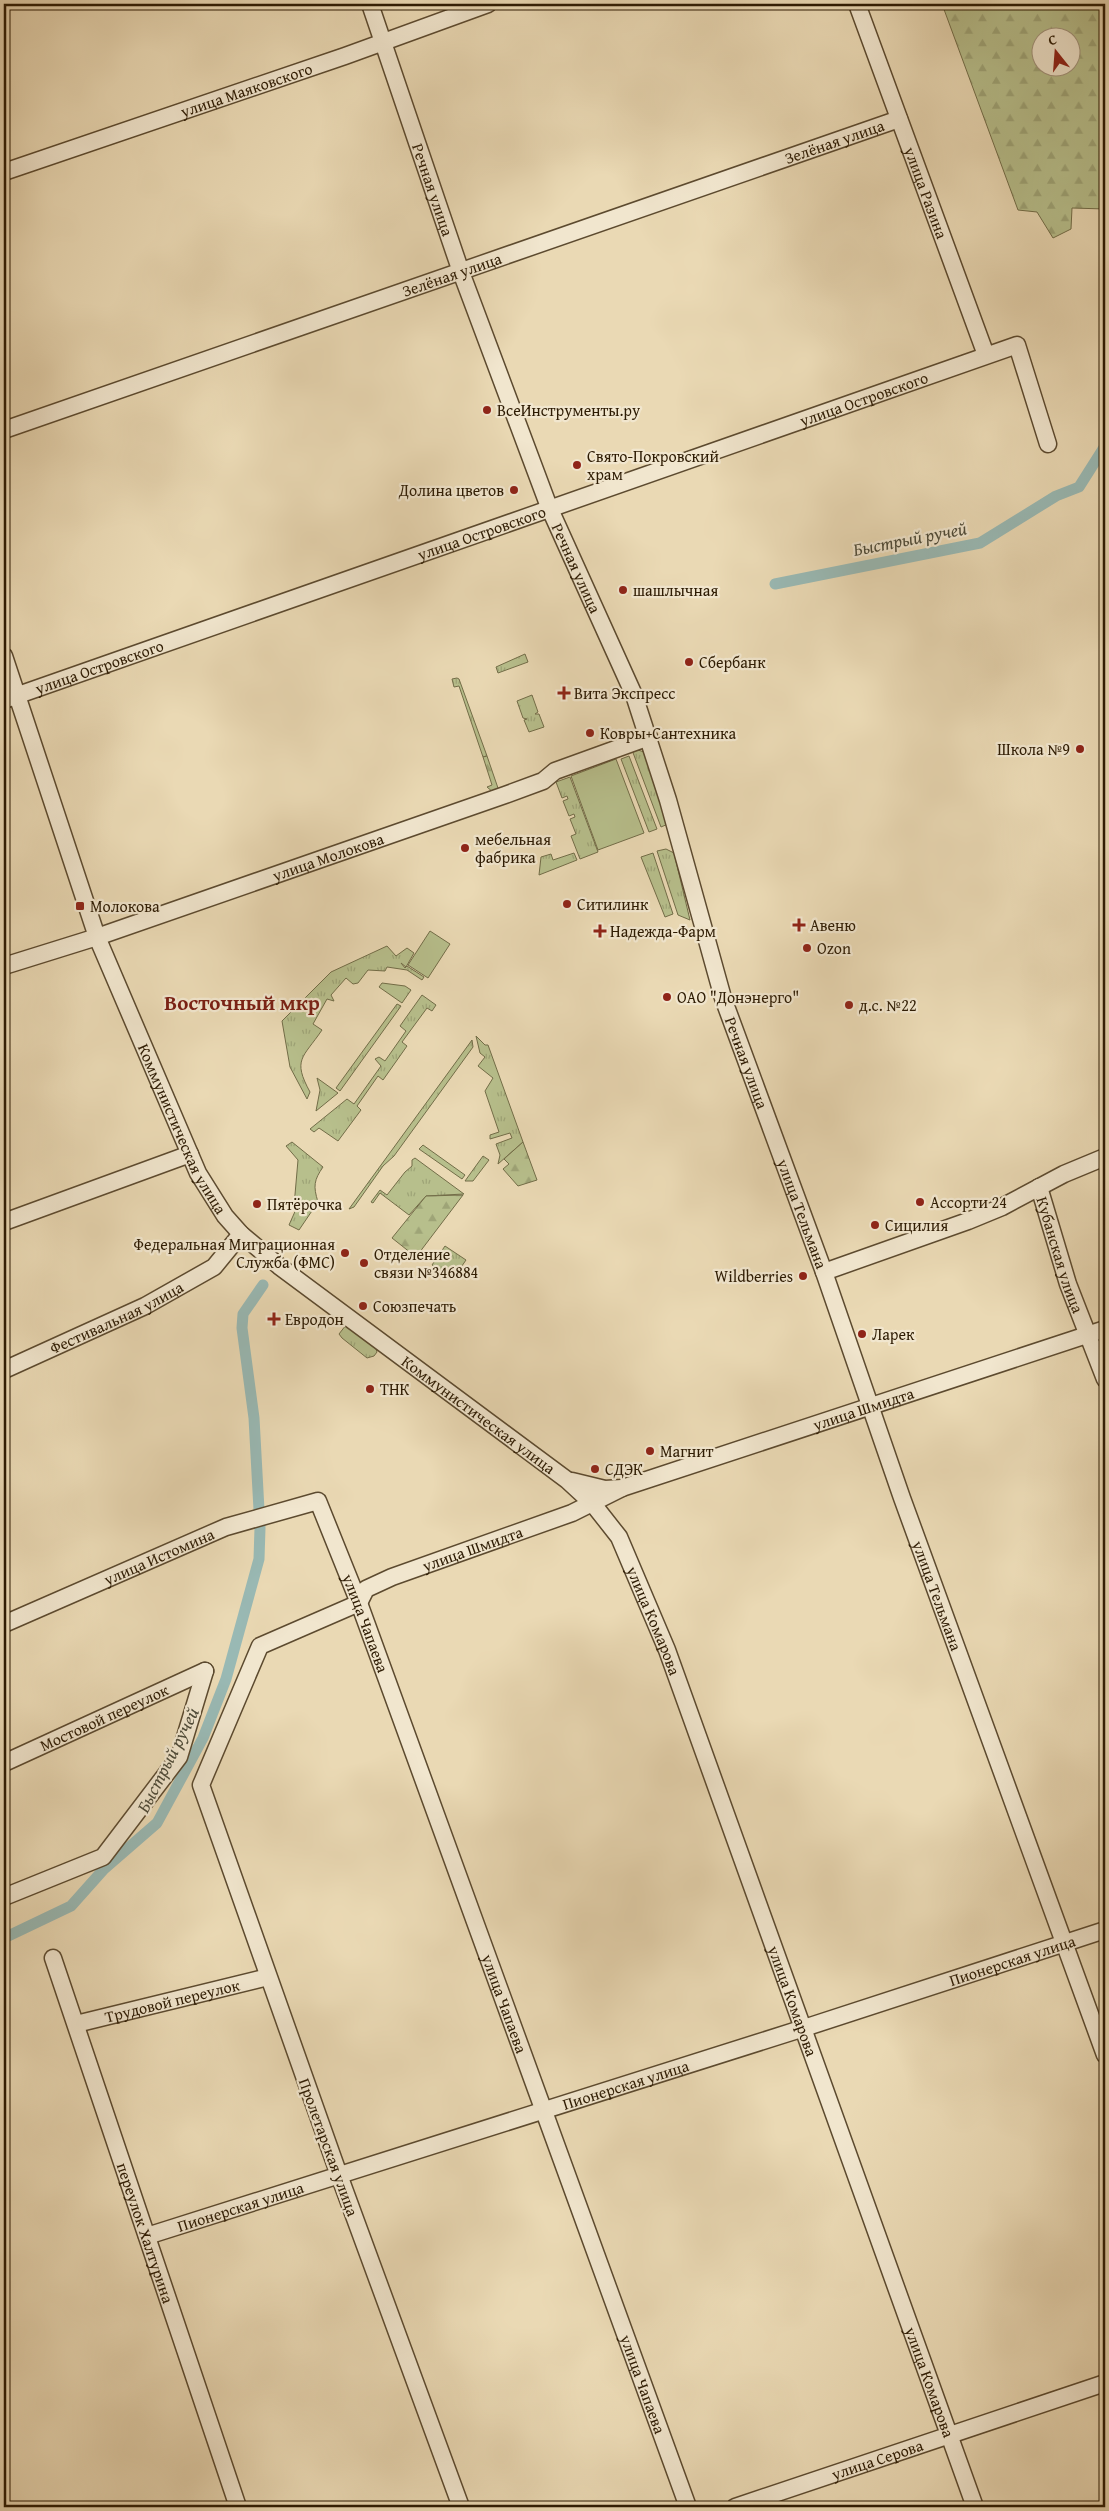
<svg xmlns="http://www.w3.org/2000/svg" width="1109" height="2511" font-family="'Gentium Book Plus',serif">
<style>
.grass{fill:url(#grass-tufts);stroke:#726d48}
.forest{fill:url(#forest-firs);stroke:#726d48;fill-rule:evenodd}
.pitch{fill:#b7bf8c;stroke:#726d48}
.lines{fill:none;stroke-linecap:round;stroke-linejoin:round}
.canal{stroke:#99b9b4;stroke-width:11}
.minor-casing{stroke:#5c4a2f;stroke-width:19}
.minor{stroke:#f1e6ce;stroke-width:16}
.poi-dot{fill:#8f2418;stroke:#f1e6ce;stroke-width:2}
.labels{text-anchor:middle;stroke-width:4.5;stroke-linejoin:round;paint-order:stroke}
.street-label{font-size:16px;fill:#2d1b03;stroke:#f1e6ce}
.poi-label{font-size:16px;fill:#2d1b03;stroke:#f1e6ce;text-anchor:start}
.water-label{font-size:18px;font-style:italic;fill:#4d4a38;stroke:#f1e6ce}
.district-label{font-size:21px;font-weight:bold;fill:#7a1f14;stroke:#f1e6ce}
</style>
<defs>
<pattern id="grass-tufts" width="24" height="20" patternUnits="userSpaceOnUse" patternTransform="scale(1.25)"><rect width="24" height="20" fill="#b7bf8c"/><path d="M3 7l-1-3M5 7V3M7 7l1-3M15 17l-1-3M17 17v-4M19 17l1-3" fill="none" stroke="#9ea477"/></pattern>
<pattern id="forest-firs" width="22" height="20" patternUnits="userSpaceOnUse" patternTransform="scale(1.25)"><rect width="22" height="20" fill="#b7bf8c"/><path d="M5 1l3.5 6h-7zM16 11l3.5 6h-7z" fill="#9ea477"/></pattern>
</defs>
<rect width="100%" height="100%" fill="#ead9b4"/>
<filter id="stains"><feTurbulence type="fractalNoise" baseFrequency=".004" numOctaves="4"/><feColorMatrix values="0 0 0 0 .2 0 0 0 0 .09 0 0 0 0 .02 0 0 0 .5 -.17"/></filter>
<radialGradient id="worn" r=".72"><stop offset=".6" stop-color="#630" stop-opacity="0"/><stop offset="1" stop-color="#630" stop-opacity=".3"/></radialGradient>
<path class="grass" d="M525,654l3,8 -30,11 -2,-6z
M457,678l2,1 28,77 -4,1 -24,-71 -5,1 -2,-8z
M532,695l6,17 -3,2h4l5,13 -15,5 -5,-12 3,-1 -4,-1 -6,-17z
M635,749l12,4 21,71 -7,3 -29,-77z
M629,756l28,73 -8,3 -28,-73z
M570,777l28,75 -18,7 -9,-23 5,-2 -6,-15 5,-2 -1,-3 -5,2 -6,-15 5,-2 -1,-3 -5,2 -6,-16z
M666,849l8,4 16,67 -12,-5 -21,-64z
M574,853l3,7 -38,15 2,-18 10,-3 2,6z
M653,853l20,61 -8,3 -24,-60z
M387,946l9,10 11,-8 7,5 -8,14 -5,-4 4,5 2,-2 17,11 -2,3 -15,-10 -20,-3 -2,4 -17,-1 -10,13 -5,1 -7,-6 -15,17 3,6 -7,-2 -14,25 9,6c-19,28 -30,29 -12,62l-3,7 -17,-32 -8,-46 49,-49z
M382,983l23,3 6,4 -9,13 -23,-16z
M422,995l14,10 -4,6 -5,-3 -25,34 5,4 -24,34 -5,-4 -21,30 4,4 -23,31 -19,-13 -5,4 -4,-3 37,-30 7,5 27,-38 -6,-7 4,-2 6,4 21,-30 -6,-5z
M397,1004l4,2 -61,85 -4,-3z
M476,1036l9,9h3l35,97 -25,22 2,-9 -4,-11 16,-6 -2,-5 -20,6v-4l9,-3 -14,-41 8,-13 -15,-12 7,-9 -5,-4z
M472,1040l1,7 -79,109 -11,10 -29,41 -5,2z
M317,1078l21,15 -22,18 4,-21z
M292,1142l31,25c-9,13 -10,19 -5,35l-19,28 -10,-5 8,-18 -3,-1 4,-46 -12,-14z
M423,1145l42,30 -3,4 -43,-30z
M483,1156l6,4 -16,21h-8z
M415,1158l49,36 -38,2 -17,19 -29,-22 -7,10 -2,-1 9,-12 7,5 18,-23 7,-6v-6z
M445,1246l21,14 -13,19 -21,-14z
M346,1325l29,21 2,6 -3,4 -7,2 -25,-20 -3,-4z"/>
<path class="forest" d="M942,4h163v205l-33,-1 -1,21 -18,9 -16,-26 -19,-2zM1042,38h30v30h-30z
M487,756l12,35 -5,2 -7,-6 5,-2 -9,-28z
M523,1142l14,38 -19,6 -15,-17 6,-5 -5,-5z
M463,1195l-47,62 -24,-19 34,-42z"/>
<path class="pitch" d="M616,759l28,74 -46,17 -27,-74z
M430,931l20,13 -22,34 -20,-13z"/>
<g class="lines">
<path class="canal" d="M775,584l205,-41 76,-47 23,-9 26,-41
M4,1938l67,-32 33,-37 53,-46 46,-85 23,-59 33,-120 1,-31 -6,-110 -12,-90 1,-14 20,-29"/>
<defs>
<g id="minor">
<path id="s1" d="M370,4l91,268 88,235 85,188 34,105 55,198 101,274 78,226 203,557"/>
<path id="s2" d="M857,4l129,351"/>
<path id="s3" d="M4,172l341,-116 143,-52"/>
<path id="s4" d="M4,430l895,-311"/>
<path id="s5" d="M4,656l93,281 101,236 27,43 16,18 38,32 288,214 26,24 26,33 48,113 308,857"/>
<path id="s6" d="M4,700l1013,-355 31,99"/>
<path id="s7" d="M4,966l93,-29 408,-142 38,-14 12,-10 94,-34"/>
<path id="s8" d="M1039,1187l29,97 37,95"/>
<path d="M4,1222l186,-68"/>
<path d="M824,1272l144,-51 34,-14 62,-33 41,-17"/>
<path id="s9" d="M4,1370l141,-64 69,-39 27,-33"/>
<path id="s10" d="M572,1481l33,8 17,-1 483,-159"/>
<path id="s11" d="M4,1624l222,-97 92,-26 41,102 329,904"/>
<path id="s12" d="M4,1763l201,-92"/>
<path d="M4,1897l99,-40 76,-100 26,-86"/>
<path id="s13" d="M53,1958l185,549"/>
<path id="s14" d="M76,2024l192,-47"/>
<path id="s15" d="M147,2236l657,-208 301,-98"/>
<path id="s16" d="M461,2507l-122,-332 -138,-390 59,-139 99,-43 7,-14 26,-12 180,-64 50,-25"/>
<path id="s17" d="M735,2507l370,-124"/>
</g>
</defs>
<use href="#minor" class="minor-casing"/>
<use href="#minor" class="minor"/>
</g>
<g class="poi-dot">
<circle cx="487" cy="410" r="5"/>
<circle cx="577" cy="465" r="5"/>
<circle cx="514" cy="490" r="5"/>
<circle cx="623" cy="590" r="5"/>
<circle cx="689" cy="662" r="5"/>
<path d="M561.5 685.5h5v5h5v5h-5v5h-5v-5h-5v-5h5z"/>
<circle cx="590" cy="733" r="5"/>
<circle cx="1080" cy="749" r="5"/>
<circle cx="465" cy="848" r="5"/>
<circle cx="567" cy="904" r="5"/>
<rect x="75" y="901" width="10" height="10" rx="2.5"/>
<path d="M796.5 917.5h5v5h5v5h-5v5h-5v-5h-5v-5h5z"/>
<path d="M597.5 923.5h5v5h5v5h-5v5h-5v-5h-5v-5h5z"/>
<circle cx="807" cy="948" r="5"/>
<circle cx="667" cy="997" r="5"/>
<circle cx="849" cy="1005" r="5"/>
<circle cx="920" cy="1202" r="5"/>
<circle cx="257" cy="1204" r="5"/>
<circle cx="875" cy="1225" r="5"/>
<circle cx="345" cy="1253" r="5"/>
<circle cx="364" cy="1263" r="5"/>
<circle cx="803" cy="1276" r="5"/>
<circle cx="363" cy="1306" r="5"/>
<path d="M271.5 1311.5h5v5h5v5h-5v5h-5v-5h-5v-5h5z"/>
<circle cx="862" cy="1334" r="5"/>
<circle cx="370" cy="1389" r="5"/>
<circle cx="650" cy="1451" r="5"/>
<circle cx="595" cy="1469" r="5"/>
</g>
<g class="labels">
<g class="street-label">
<text dy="6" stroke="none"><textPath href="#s3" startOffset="256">улица Маяковского</textPath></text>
<text dy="6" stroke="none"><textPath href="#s4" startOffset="879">Зелёная улица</textPath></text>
<text dy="6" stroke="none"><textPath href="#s1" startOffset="196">Речная улица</textPath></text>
<text dy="6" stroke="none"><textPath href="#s2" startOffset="201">улица Разина</textPath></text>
<text dy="6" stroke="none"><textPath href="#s4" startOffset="474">Зелёная улица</textPath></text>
<text dy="6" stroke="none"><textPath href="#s6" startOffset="911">улица Островского</textPath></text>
<text dy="6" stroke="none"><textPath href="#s6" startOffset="506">улица Островского</textPath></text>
<text dy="6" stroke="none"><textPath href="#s1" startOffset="601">Речная улица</textPath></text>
<text dy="6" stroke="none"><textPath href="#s6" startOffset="101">улица Островского</textPath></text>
<text dy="6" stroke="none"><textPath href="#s7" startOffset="342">улица Молокова</textPath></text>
<text dy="6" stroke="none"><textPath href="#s1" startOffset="1125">Речная улица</textPath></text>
<text dy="6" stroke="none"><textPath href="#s5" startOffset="506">Коммунистическая улица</textPath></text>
<text dy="6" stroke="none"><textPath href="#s1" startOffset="1286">улица Тельмана</textPath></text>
<text dy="6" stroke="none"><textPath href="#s8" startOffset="71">Кубанская улица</textPath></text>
<text dy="6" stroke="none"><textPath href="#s9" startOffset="124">Фестивальная улица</textPath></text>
<text dy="6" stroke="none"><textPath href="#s10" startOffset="305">улица Шмидта</textPath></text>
<text dy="6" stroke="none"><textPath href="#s5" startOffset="926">Коммунистическая улица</textPath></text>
<text dy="6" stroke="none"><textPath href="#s16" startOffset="1156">улица Шмидта</textPath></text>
<text dy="6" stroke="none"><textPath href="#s11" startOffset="169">улица Истомина</textPath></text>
<text dy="6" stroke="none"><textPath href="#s1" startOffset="1691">улица Тельмана</textPath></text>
<text dy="6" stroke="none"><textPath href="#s5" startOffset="1204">улица Комарова</textPath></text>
<text dy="6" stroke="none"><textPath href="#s11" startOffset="469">улица Чапаева</textPath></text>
<text dy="6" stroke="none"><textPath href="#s12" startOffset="110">Мостовой переулок</textPath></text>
<text dy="6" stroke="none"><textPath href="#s15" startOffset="908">Пионерская улица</textPath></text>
<text dy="6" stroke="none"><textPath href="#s14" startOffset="99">Трудовой переулок</textPath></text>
<text dy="6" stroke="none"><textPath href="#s5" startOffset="1609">улица Комарова</textPath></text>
<text dy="6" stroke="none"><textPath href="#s11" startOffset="874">улица Чапаева</textPath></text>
<text dy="6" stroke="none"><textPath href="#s15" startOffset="502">Пионерская улица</textPath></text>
<text transform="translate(329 2147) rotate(70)" y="6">Пролетарская улица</text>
<text dy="6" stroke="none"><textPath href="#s15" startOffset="98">Пионерская улица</textPath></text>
<text dy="6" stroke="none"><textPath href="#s13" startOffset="290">переулок Халтурина</textPath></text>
<text dy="6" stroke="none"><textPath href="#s5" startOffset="2014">улица Комарова</textPath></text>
<text dy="6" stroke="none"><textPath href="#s11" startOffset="1279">улица Чапаева</textPath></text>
<text dy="6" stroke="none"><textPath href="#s17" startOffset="150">улица Серова</textPath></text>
</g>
<g class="poi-label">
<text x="497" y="416">ВсеИнструменты.ру</text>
<text x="587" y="462">Свято-Покровский<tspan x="587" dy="18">храм</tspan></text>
<text x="504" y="496" text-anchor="end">Долина цветов</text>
<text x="633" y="596">шашлычная</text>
<text x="699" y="668">Сбербанк</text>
<text x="574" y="699">Вита Экспресс</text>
<text x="600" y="739">Ковры+Сантехника</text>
<text x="1070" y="755" text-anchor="end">Школа №9</text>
<text x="475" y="845">мебельная<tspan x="475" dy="18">фабрика</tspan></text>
<text x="577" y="910">Ситилинк</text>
<text x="90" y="912">Молокова</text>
<text x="810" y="931">Авеню</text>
<text x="610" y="937">Надежда-Фарм</text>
<text x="817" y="954">Ozon</text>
<text x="677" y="1003">ОАО "Донэнерго"</text>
<text x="859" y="1011">д.с. №22</text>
<text x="930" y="1208">Ассорти 24</text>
<text x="267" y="1210">Пятёрочка</text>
<text x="885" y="1231">Сицилия</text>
<text x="335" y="1250" text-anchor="end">Федеральная Миграционная<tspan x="335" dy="18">Служба (ФМС)</tspan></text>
<text x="374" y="1260">Отделение<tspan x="374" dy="18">связи №346884</tspan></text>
<text x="793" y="1282" text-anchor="end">Wildberries</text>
<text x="373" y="1312">Союзпечать</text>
<text x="285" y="1325">Евродон</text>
<text x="872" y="1340">Ларек</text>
<text x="380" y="1395">ТНК</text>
<text x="660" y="1457">Магнит</text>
<text x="605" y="1475">СДЭК</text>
</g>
<g class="water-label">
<text transform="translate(910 539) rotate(-11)" y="6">Быстрый ручей</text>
<text transform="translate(168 1760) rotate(-63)" y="6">Быстрый ручей</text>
</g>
<g class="district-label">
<text x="242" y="1010">Восточный мкр</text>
</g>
</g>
<rect width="1109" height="2511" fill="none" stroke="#ead9b4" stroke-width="20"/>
<rect x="5" y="5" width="1099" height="2501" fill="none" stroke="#2d1b03" stroke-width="2.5"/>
<rect x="10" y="10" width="1089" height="2491" fill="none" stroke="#2d1b03"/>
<g transform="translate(1056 52) rotate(343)"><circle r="24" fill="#f1e6ce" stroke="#a3957d"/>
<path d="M0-4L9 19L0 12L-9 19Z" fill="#8f2418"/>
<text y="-8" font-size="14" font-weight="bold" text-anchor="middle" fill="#2d1b03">С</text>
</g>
<rect width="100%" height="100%" filter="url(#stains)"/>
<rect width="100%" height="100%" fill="url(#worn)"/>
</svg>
